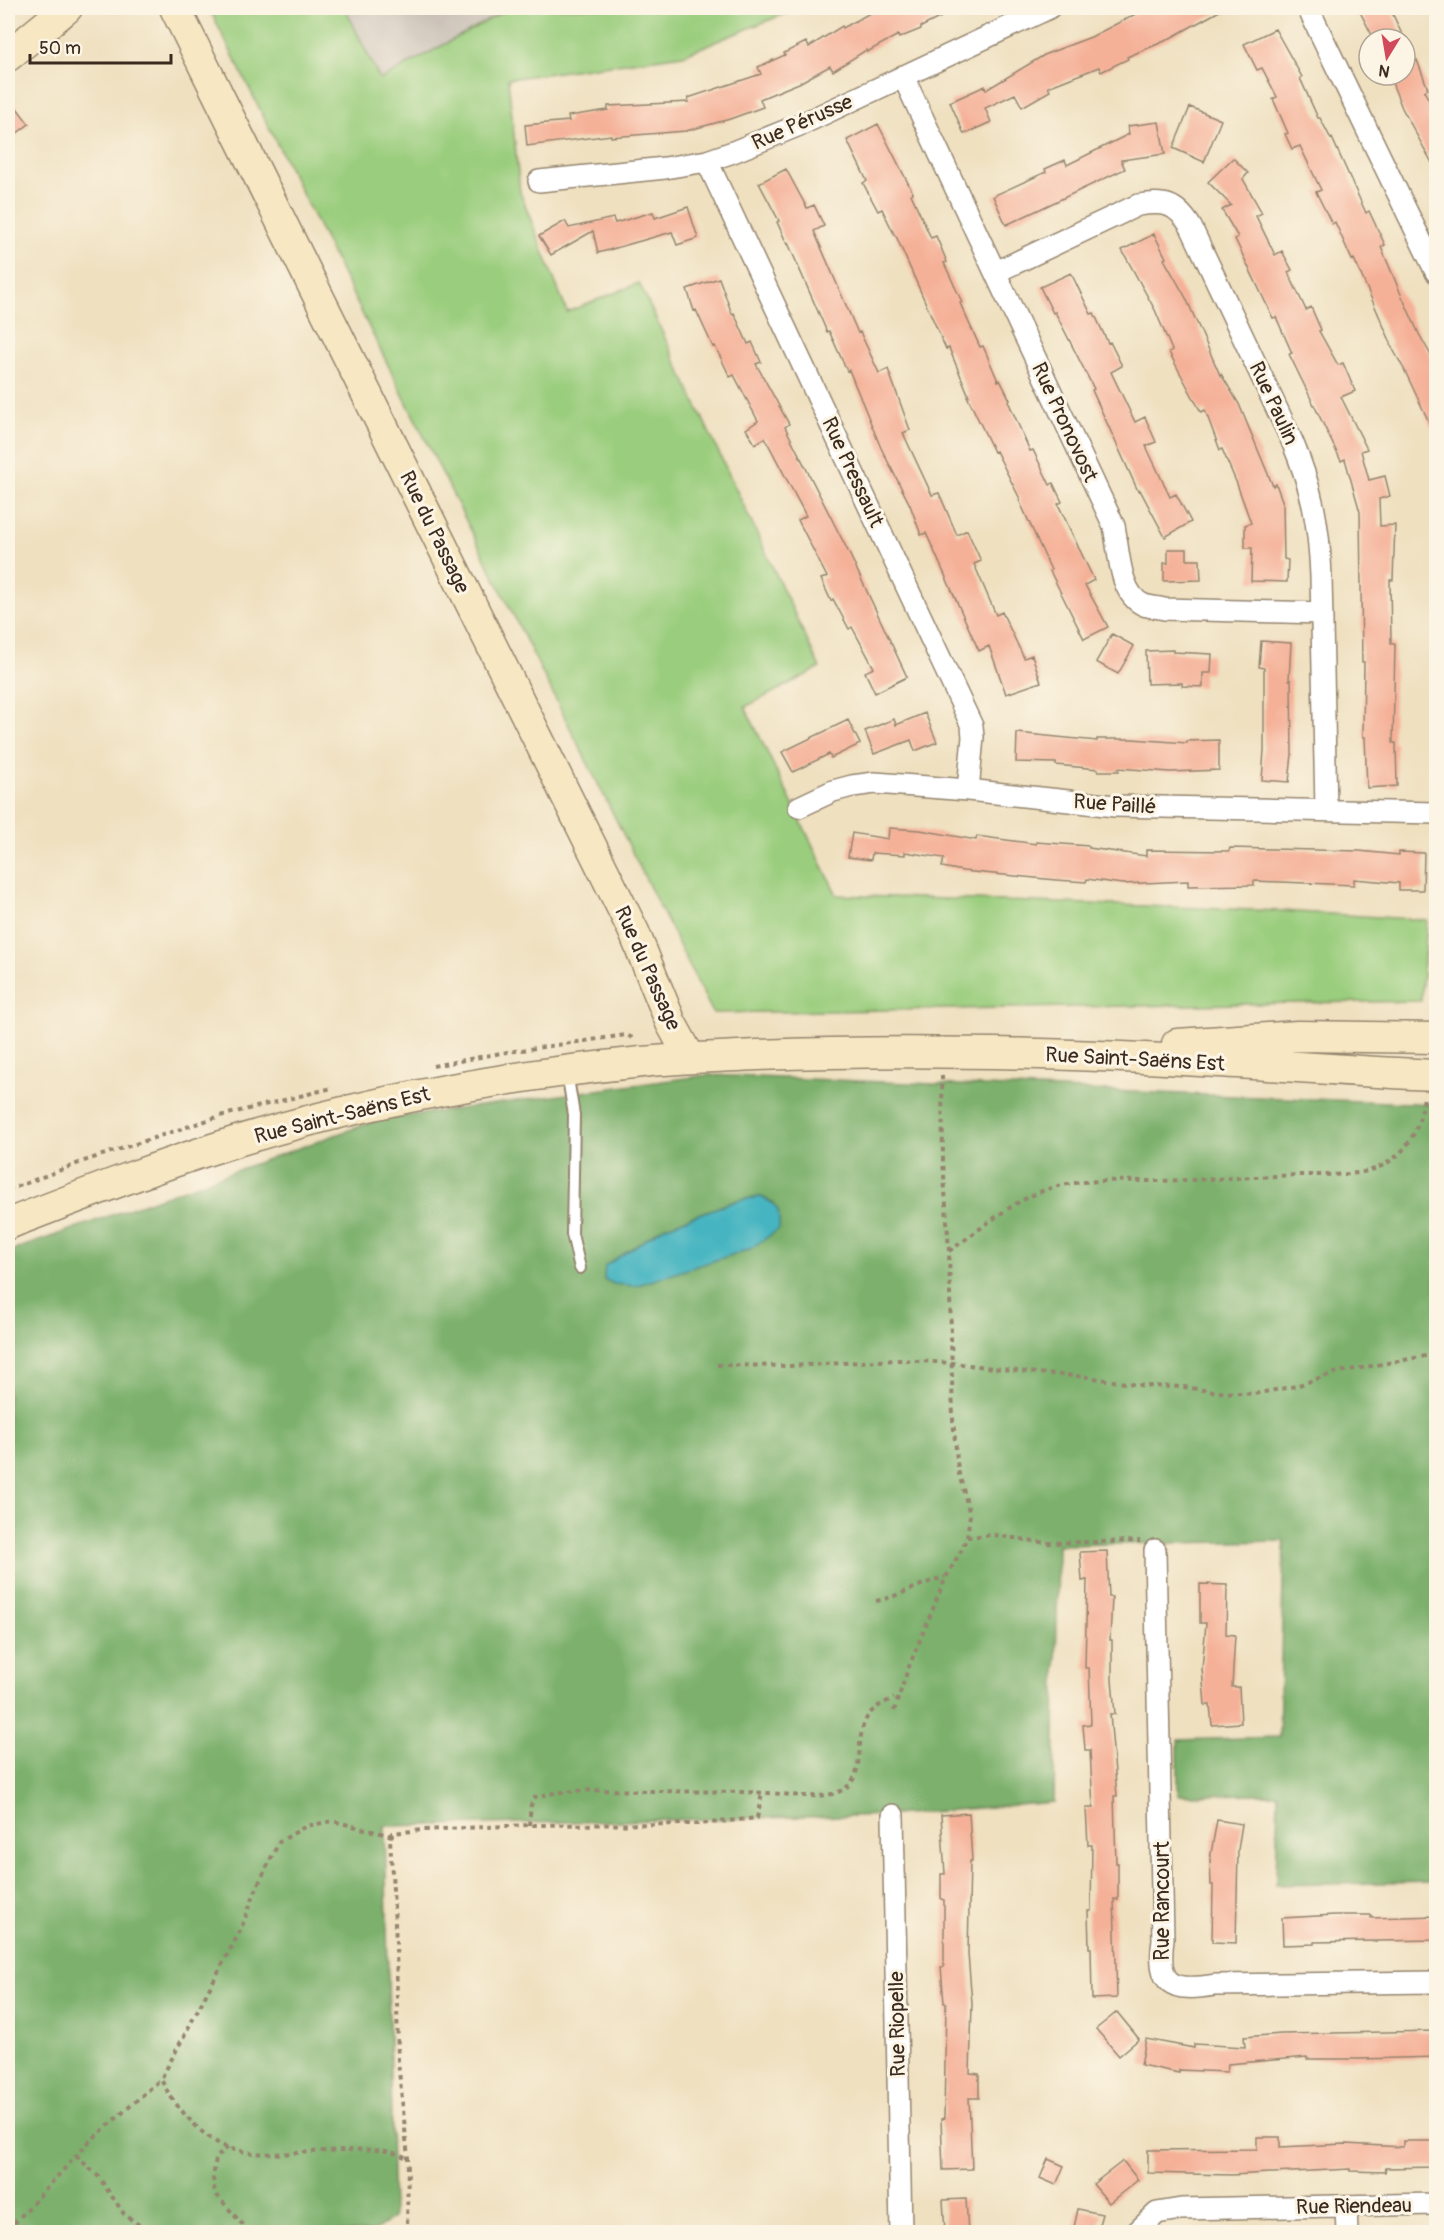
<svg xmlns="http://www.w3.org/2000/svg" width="1444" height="2240" font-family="Pangolin,sans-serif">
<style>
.industrial{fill:#ccc2b9}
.green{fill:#9acd7d;stroke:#6a7c4e;stroke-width:1.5}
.forest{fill:#7bb06c;stroke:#5b6d45;stroke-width:1.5;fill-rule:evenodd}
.water{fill:#47b5c1;stroke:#417070;stroke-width:1.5}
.building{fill:#f5b198}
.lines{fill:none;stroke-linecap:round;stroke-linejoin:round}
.lane-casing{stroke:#95856f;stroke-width:14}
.street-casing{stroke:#95856f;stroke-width:24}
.secondary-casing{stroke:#95856f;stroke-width:33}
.path{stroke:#95856f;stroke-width:4;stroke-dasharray:4.5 4.5;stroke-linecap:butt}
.lane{stroke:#fff;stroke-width:10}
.street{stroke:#fff;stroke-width:21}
.secondary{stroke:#f7e8c3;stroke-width:30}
.labels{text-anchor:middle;stroke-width:6;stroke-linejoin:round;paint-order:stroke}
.street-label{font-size:21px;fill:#3b2a1e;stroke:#fcf5e5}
</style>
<rect width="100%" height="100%" fill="#fcf5e5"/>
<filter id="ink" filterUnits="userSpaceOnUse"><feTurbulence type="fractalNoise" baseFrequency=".0167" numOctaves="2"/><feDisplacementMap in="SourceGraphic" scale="12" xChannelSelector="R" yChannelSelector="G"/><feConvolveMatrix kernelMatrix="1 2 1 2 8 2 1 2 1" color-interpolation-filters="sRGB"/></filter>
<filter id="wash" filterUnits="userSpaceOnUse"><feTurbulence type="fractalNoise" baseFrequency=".008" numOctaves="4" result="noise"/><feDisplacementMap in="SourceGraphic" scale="24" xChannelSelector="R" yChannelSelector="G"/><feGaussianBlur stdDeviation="1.35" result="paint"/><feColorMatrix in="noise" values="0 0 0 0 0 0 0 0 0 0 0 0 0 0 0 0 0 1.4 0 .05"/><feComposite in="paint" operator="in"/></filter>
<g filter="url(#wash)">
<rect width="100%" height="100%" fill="#efe0c0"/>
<path class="industrial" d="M345,8h165l-130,73z"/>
<path class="green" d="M209,8h136l35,72 130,-72h289l-116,47 -175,24 12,113 47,120 72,-29 181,385 -75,39 92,188 444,16 146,9 -6,81 -708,12z"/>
<path class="forest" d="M707,1075l729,29v778l-160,3 2,-91 -100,1v-55l101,-3 5,-196 -226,4 -4,257 -161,13 -508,11 8,392 -21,14h-364v-980l369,-132zM761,1197l13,6 -168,63 58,-39 74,-27z"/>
<path class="water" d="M761,1197c18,8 19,13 18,32l-29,20 -115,37 -21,-2 -10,-5 1,-13 59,-39 74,-27z"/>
<g id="blocks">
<path class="building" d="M879,8h80l-38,19v2l-22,9 -1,-3 -31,17 -1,-2 -33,21 -3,-5 -31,17 -39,16 3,8 -33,12 -44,12 -75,6v-2l-84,11 -2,-21 44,-4 -1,-5 40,-6v-4l81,-4 -1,-4 73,-24 -3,-7 27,-12 -1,-2 22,-11 3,5 33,-21 1,2z
M1147,8h78l-60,33 -38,16 1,2 -27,13 -2,-5 -51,20 2,4 -28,16 -7,-13 -30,14 6,14 -27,12 -14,-32 35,-16 1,4 60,-36 45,-17z
M1358,8h32l14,31h-30z
M1275,29l27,48 -2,1 18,40h2l11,21 1,-1 34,75 3,-2 16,34 -4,2 19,45 19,42 13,23 -1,1 6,12v69l-33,-70 -14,-25 1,-1 -37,-84 -2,1 -17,-38 -3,2 -16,-32 5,-2 -21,-44 -8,3 -7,-15 3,-1 -15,-34 4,-2 -15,-29 -5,2 -13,-26z
M1417,60l11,29 -4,2 13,23v58l-35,-64 -13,-33h16v-10z
M8,96l21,28 -21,16z
M1190,107l31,13 -17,42 -31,-14z
M1159,122l6,32 -44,6 4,9 -119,56 -13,-29 53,-24 -1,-3 20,-9 2,5 62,-31 -1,-8z
M878,124l35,69 -2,1 20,44 5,-2 11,26 -3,1 18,39 -2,1 20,44 3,-1 15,35 2,-1 10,20 -2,1 22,50 3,-1 17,35 3,-2 9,19 -4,2 36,76 -9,5 23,42 -24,12 -34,-68 1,-1 -32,-70 1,-1 -24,-48 -2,1 -27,-56h2l-20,-48 -3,1 -50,-113h-1l-13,-27 -4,2 -15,-28 4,-2 -20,-41z
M1233,158l15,15 -5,6 19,34 -6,3 19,39 7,-4 10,19 -4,2 18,38 5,-3 10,23 -2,1 19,34 5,-2 12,28 -14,6 26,52 -6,2 8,29 16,-4 5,20 -11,3 1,27 15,-1 -2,55h-3l1,64h4l-2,99h3l1,43 -30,2 -2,-51h-2l1,-75h-2l-2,-150 -15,-53 -4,2 -26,-54 -26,-53 3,-1 -16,-36 -3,1 -38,-79 3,-2 -16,-27 9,-5 -23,-23z
M786,169l21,39 7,-3 10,21 -10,5 44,102 2,-1 19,41 9,-4 22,61 -7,3 29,62 7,-2 18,42 10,-5 14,31 -7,3 22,51 6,-3 22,46 8,-3 9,27 -35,12 -17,-48 -10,5 -53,-118 -5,2 -11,-30 -29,-57 -32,-78 -2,1 -18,-40 -2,1 -39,-89 -1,1 -10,-22 2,-1 -20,-38z
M688,207l10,31 -21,7 -5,-13 -74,21 -5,-22 -42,24 -12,-19 26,-15 4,7 44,-10 2,5 38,-11 2,6z
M1154,234l12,24 -2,1 22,39 34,77 1,-1 18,30 34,82 3,-2 7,19 1,56 4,1 -1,22 -36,-1 1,-33h-7v-23l6,-2 -14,-39 -15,-35 -2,1 -15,-40 -4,2 -22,-41 -10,-19 3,-2 -17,-40 -33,-60z
M1071,273l20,41 3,-1 14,30 2,-1 12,24 -11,6 24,50 10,-5 11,25 -10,4 24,51 6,-3 15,28 -26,15 -25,-47 -2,1 -46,-101 2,-1 -39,-77 -2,1 -13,-26z
M719,278l13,36 2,-1 14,31 4,-2 9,20 -5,2 33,60 -4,3 64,126 58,124 -32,16 -10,-21 9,-4 -22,-41 -3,2 -16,-30 -2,2 -10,-22 6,-2 -29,-57 8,-4 -41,-78 -10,6 -9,-15 12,-8 -24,-46 -4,2 -15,-31 -2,1 -17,-37 -2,1 -7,-22z
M1168,549h19v11h13l1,20 -37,1v-18h4z
M1112,634l22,12 -16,28 -22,-12z
M1261,641l30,2 -2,37h2l1,74 -3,28 -27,-2 2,-30v-82l-5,-1z
M1173,650v2l39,2 -1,19h-8v14l-21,-1v-3l-35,1 -1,-33z
M925,713l12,29 -22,9 -4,-11 -37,14 -9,-23 29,-12 2,6z
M848,720l12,24 -29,14 -2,-4 -36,18 -11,-20z
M1017,733l80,8v-2h35l55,4v-2l32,-1v30l-49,2 -52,-4 1,3h-21v-2l-42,-4v-2l-40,-1z
M889,828l31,2 56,10 1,-4 59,8v-2l53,4v2l57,8v-6l83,1 1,-3 129,3 40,4v-3l25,1 -1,37h-24v-7l-45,-4v6l-100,-4v4l-66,1v-5l-66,3 -35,-5 -1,3 -30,-2 -93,-9 -21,-4 2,-9 -39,-6v3l-33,-2 -1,7 -23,-3 4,-24 36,6z
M1107,1551l2,46h3l-2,43h2v39l3,35h-5l7,82h-3l2,67h2v37l-4,-1 3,99 -25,1 -1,-51h-2l-1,-37h3l1,-66h-4l-2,-37h7l-3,-58h-5l-2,-25 8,-1 -2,-56h-4l2,-88 -5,1 -2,-29z
M1200,1584l27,1 -1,49 9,1 -3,52h7l2,36 -29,2 -2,-20h-5l-3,-36 4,-46h-6z
M969,1813l3,48h-2l-2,93 4,49 -2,70 9,1v24h-10l3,71 -29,1 -2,-51 3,-1 2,-115h-2l-3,-36h3v-67l-3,-1v-25h4l-4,-59z
M1217,1820l25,4 -4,26 -2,93 -24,-1 1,-57h-2l-1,-26z
M1335,1915h36v3l66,-2v24l-122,2v2l-32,1 -1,-27z
M1117,2012l22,27 -20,17 -23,-27z
M1437,2031v26l-77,2h-53v-2l-79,7 -1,8 -48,-2v3l-38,-8 5,-26 48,9v-4l51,3 -1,-10 37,-3z
M1257,2137h23v10l65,-3 58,3v-6h34v26l-51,1 -1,4 -35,-1v-2l-119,6 -83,-2v-23l109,-1z
M1048,2159l16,7 -8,19 -16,-7z
M1123,2161l15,19 -29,23 -16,-19z
M966,2199l2,33h-23l-2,-32z
M1078,2209l24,5 -5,18h-24z"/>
</g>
</g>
<g filter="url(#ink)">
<use href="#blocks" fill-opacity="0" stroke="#95856f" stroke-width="1.5"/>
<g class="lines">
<defs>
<path id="lane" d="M567,1072l7,43 -2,119 8,34"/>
<path id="street" d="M1308,8l128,264
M903,76l211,450c5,24 5,69 30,79 6,2 13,2 20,4l158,4
M707,161l265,565 1,11 -5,53
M539,181l126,-13 42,-7 26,-9 69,-28 247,-116
M996,272l142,-67c27,-4 38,-2 53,22l101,214c20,47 27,83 29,135l5,234
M799,807l34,-16 19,-5 23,-3 93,7 147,16 321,7
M1155,1550l8,389c-6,47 8,53 52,46l221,-3
M893,1815l8,417
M1346,2206l1,26
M1137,2232l20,-19 24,-4 255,-5"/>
<path id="secondary" d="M175,8l459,924 37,91 19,35
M8,56l59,-48
M1177,1044l121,-8 138,2
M8,1224c75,-29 149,-58 226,-82 132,-41 270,-66 408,-80 38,-4 77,-5 116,-7 153,-6 307,-2 460,7 73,4 145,10 218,13"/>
</defs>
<use href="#lane" class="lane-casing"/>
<use href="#street" class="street-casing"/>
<use href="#secondary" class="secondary-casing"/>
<path class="path" d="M433,1066l68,-13 125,-18 7,3
M8,1190l79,-30 133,-44 112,-28
M949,1251c36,-24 66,-54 109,-65 31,-7 64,-5 96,-5 48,-1 97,-4 146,-6 21,0 59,1 77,-7 31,-13 44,-41 47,-72
M717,1365l73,1 109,-6 54,3 73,9 61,5 58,9 39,1 34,5 36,2 42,-8 38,-13 102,-19
M967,1537l27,-2 53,8 93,-2
M876,1601c26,-5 44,-18 69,-24
M894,1711l14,-42 38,-92 15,-26 6,-14 3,-22 -12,-45 -5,-50 -4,-169 -6,-91 -1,-86
M529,1825l2,-20 4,-8c40,-10 82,-6 123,-6 37,1 74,0 110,2 21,1 44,6 64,1 40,-10 19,-54 36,-78 6,-9 16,-13 26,-18
M392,1836l-59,-15 -27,5 -27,16 -21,43 -18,46 -79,148c7,16 17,28 29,41 10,11 22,21 36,27 32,13 89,3 123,3 21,-1 40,-1 58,8
M228,2147l-12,11 -3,20 2,15 34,39
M76,2156l22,20 26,38 25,18
M8,2230l80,-87 73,-64
M407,2232l1,-74 -10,-97 -2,-120 -6,-102 3,-6 29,-3 107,-5 170,-1 58,-6 5,-25"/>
<use href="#lane" class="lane"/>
<use href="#street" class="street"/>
<use href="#secondary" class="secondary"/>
</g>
</g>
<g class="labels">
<g class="street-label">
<text transform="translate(802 122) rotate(-24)" y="7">Rue Pérusse</text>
<text transform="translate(1274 403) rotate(65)" y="7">Rue Paulin</text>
<text transform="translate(1065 422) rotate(65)" y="7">Rue Pronovost</text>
<text transform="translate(853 472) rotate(65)" y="7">Rue Pressault</text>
<text transform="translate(435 532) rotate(64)" y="7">Rue du Passage</text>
<text transform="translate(1115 804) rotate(4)" y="7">Rue Paillé</text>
<text transform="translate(648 968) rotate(66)" y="7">Rue du Passage</text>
<text transform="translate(1135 1059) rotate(3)" y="7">Rue Saint-Saëns Est</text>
<text transform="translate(342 1115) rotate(-14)" y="7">Rue Saint-Saëns Est</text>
<text transform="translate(1162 1901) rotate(-90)" y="7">Rue Rancourt</text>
<text transform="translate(897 2024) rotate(-91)" y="7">Rue Riopelle</text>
<text transform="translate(1354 2206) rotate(-1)" y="7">Rue Riendeau</text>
</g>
</g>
<rect width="1444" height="2240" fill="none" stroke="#fcf5e5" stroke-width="30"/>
<g transform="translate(1387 57) rotate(191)"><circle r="28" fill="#fcf5e5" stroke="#afa495" stroke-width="1.5"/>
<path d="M0-4.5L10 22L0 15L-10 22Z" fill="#d1495b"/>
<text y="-9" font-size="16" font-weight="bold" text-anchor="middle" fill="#3b2a1e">N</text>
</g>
<path d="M30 54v9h141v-9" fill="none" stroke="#3b2a1e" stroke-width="3"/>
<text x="39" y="54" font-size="18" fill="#3b2a1e" stroke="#fcf5e5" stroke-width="4.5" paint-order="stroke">50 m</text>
</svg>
